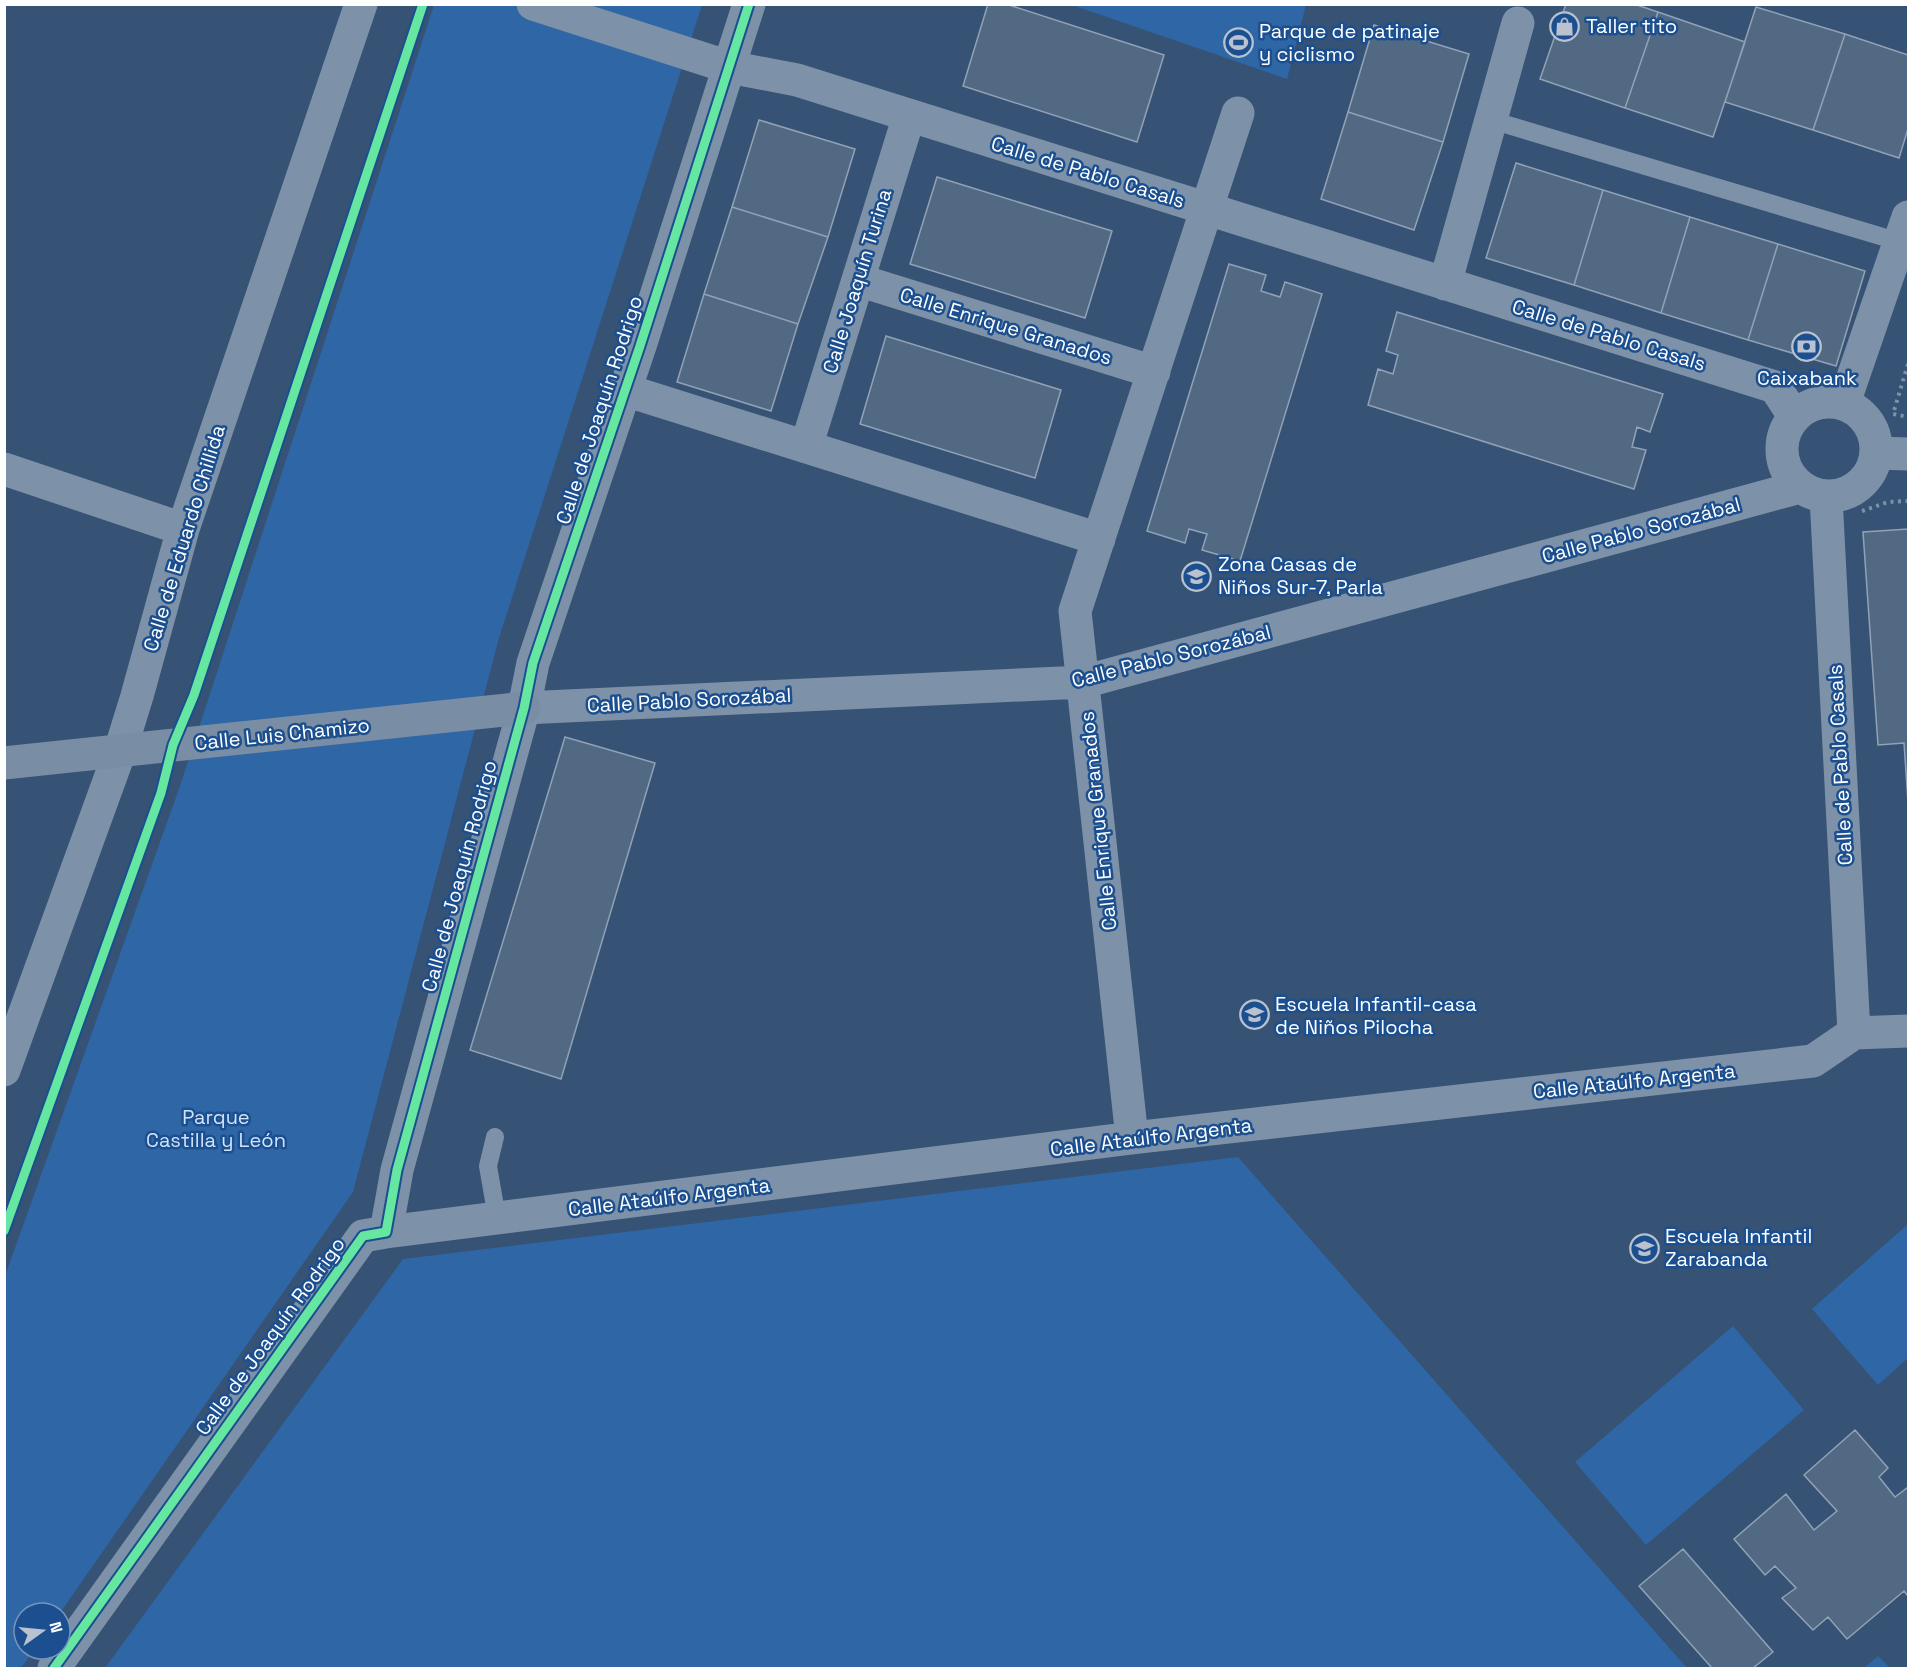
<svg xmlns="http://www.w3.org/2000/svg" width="1913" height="1673" font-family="'Space Grotesk',sans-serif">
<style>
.green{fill:#2f66a5}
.building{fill:#526984;stroke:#92a2b6;stroke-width:1.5}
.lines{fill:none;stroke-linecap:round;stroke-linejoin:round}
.path{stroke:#7d92a8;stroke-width:4;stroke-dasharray:3 4.5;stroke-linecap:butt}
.lane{stroke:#7d92a8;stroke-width:18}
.street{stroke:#7d92a8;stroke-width:33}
.secondary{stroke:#798da4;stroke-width:33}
.cycleway-casing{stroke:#1b4f8f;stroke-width:13}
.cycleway{stroke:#66e7a1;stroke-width:9}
.labels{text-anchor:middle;stroke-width:5;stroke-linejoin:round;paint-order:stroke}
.poi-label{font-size:20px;fill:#fff;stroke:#1b4f8f;text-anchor:start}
.street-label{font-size:20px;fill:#fff;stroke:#1b4f8f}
.park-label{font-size:20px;fill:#cfe3fa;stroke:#1b4f8f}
</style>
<rect width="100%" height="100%" fill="#365274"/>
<path class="green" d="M434,5h268l-203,633 -146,554 -293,421h-36v36h11l-14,19h-16v-392l175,-490z
M1072,5l234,-1v1l-19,74z
M1238,1157l449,511h-1582l298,-409z
M1908,1224v134l-30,27 -66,-76z
M1733,1326l71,84 -158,135 -71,-83z
M1878,1656l12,12h-26z"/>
<path class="building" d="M988,4h18l158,51 -27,87 -174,-56z
M1566,4h68l24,8 -33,96 -85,-29z
M1756,7l89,27 -32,96 -88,-28z
M1658,12l87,30 -32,95 -88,-29z
M1374,25l95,29 -26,88 -95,-30z
M1845,34l63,21v74l-9,29 -86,-28z
M1348,112l95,30 -29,88 -93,-31z
M759,120l96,29 -27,88 -96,-30z
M1516,163l87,27 -29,95 -88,-27z
M937,177l175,54 -27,87 -175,-54z
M1603,190l87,27 -29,96 -87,-28z
M732,207l96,30 -30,87 -94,-30z
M1690,217l88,27 -30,96 -87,-27z
M1778,244l87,27 -29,95 -88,-26z
M1229,264l37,11 -5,16 19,6 5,-15 37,12 -82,267 -38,-11 5,-16 -18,-5 -4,14 -38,-12z
M704,294l94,30 -27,87 -94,-29z
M1397,312l266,82 -13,38 -13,-5 -5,20 14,3 -12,39 -266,-84 10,-36 15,5 5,-19 -12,-4z
M886,336l175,54 -26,88 -175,-54z
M1908,529v273l-4,-59 -26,2 -15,-213z
M565,737l90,26 -94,316 -91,-29z
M1855,1430l33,38 -9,9 16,20 12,-9 1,2v106l-4,-5 -57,48 -19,-22 -15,13 -31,-32 14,-10 -21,-22 -10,9 -31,-36 52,-45 28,36 23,-19 -33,-36z
M1683,1549l90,103 -20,16h-41l-73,-82z"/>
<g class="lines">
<path class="path" d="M1908,364l-15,50 15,3
M1862,511l26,-9 20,-1"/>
<path class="lane" d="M1491,120l409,122
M495,1137l-7,29 9,52"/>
<path class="street" d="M533,4l196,63 68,13 978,307 19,29
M858,280l296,92
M1445,284l73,-261
M625,390l474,149
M1782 449a47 47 0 1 1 94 0a47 47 0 1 1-94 0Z
M1844,403l64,-186
M806,447l103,-331
M1877,453l31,1
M4,469l179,60
M1826,497l28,536
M524,708l559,-26 717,-195
M4,1070l116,-319 17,-55 46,-167 178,-525
M1132,1138l-57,-527 163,-498
M386,1232l746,-94 681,-77 41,-28 54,-2
M54,1668l309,-432 23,-4 11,-62 127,-462 9,-45 107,-317 109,-342"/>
<path class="secondary" d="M4,763l520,-55"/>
<defs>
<path id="cycleway" d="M4,1231l157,-438 12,-48 21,-50 229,-691
M54,1668l309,-432 23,-4 11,-62 127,-462 9,-45 107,-317 109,-342"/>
</defs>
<use href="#cycleway" class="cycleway-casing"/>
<use href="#cycleway" class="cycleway"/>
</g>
<defs>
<symbol id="shop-ring" viewBox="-11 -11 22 22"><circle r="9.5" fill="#1b4f8f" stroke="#b9c2ce" stroke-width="1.5"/><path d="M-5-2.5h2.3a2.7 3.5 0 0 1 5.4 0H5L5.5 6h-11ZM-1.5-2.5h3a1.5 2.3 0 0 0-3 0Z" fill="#b9c2ce"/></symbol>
<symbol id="stadium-ring" viewBox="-11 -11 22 22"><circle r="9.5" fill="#1b4f8f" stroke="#b9c2ce" stroke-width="1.5"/><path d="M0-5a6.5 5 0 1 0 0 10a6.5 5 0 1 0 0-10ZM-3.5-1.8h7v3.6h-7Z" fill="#b9c2ce"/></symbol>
<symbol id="bank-ring" viewBox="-11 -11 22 22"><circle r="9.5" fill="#1b4f8f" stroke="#b9c2ce" stroke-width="1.5"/><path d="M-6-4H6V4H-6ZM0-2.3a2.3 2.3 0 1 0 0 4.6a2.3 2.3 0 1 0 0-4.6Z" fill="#b9c2ce"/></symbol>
<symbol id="school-ring" viewBox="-11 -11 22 22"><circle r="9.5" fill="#1b4f8f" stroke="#b9c2ce" stroke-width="1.5"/><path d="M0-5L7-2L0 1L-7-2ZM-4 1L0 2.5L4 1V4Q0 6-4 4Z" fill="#b9c2ce"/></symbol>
</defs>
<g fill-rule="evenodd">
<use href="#shop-ring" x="1548" y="10" width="33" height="33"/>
<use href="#stadium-ring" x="1222" y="26" width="33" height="33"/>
<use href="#bank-ring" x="1790" y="330" width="33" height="33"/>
<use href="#school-ring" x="1180" y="560" width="33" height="33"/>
<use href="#school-ring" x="1238" y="998" width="33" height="33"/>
<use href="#school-ring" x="1628" y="1232" width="33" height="33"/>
</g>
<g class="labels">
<g class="poi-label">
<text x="1586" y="33">Taller tito</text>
<text x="1259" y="38">Parque de patinaje<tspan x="1259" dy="23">y ciclismo</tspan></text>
<text x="1807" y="385" text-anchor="middle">Caixabank</text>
<text x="1218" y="571">Zona Casas de<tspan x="1218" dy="23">Niños Sur-7, Parla</tspan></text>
<text x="1275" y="1011">Escuela Infantil-casa<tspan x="1275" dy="23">de Niños Pilocha</tspan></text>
<text x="1665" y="1243">Escuela Infantil<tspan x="1665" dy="23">Zarabanda</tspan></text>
</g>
<g class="street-label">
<text transform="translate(1088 172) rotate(17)" y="7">Calle de Pablo Casals</text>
<text transform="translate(857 281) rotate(-73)" y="7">Calle Joaquín Turina</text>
<text transform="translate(1006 326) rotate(17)" y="7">Calle Enrique Granados</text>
<text transform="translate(1609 335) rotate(17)" y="7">Calle de Pablo Casals</text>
<text transform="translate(599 410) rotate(-72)" y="7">Calle de Joaquín Rodrigo</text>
<text transform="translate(1641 530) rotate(-15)" y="7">Calle Pablo Sorozábal</text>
<text transform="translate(184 538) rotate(-73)" y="7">Calle de Eduardo Chillida</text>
<text transform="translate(1171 656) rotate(-14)" y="7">Calle Pablo Sorozábal</text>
<text transform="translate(689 700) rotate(-3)" y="7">Calle Pablo Sorozábal</text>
<text transform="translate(282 734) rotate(-6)" y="7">Calle Luis Chamizo</text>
<text transform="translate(1840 765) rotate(-93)" y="7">Calle de Pablo Casals</text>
<text transform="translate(1098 821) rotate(-96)" y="7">Calle Enrique Granados</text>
<text transform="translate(459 876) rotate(-75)" y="7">Calle de Joaquín Rodrigo</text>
<text transform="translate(1634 1081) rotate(-6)" y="7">Calle Ataúlfo Argenta</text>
<text transform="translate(1151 1137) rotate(-7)" y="7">Calle Ataúlfo Argenta</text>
<text transform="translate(669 1197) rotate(-7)" y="7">Calle Ataúlfo Argenta</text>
<text transform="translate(270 1336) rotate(-54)" y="7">Calle de Joaquín Rodrigo</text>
</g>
<g class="park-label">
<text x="216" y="1124">Parque<tspan x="216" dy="23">Castilla y León</tspan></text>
</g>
</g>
<rect width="1913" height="1673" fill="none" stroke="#ffffff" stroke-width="12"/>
<g transform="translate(42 1631) rotate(75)"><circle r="28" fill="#1b4f8f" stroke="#7695bc" stroke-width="1.5"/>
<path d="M0-4.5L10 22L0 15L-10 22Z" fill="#b9c2ce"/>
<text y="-9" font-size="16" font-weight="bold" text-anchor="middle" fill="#ffffff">N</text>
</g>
</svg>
